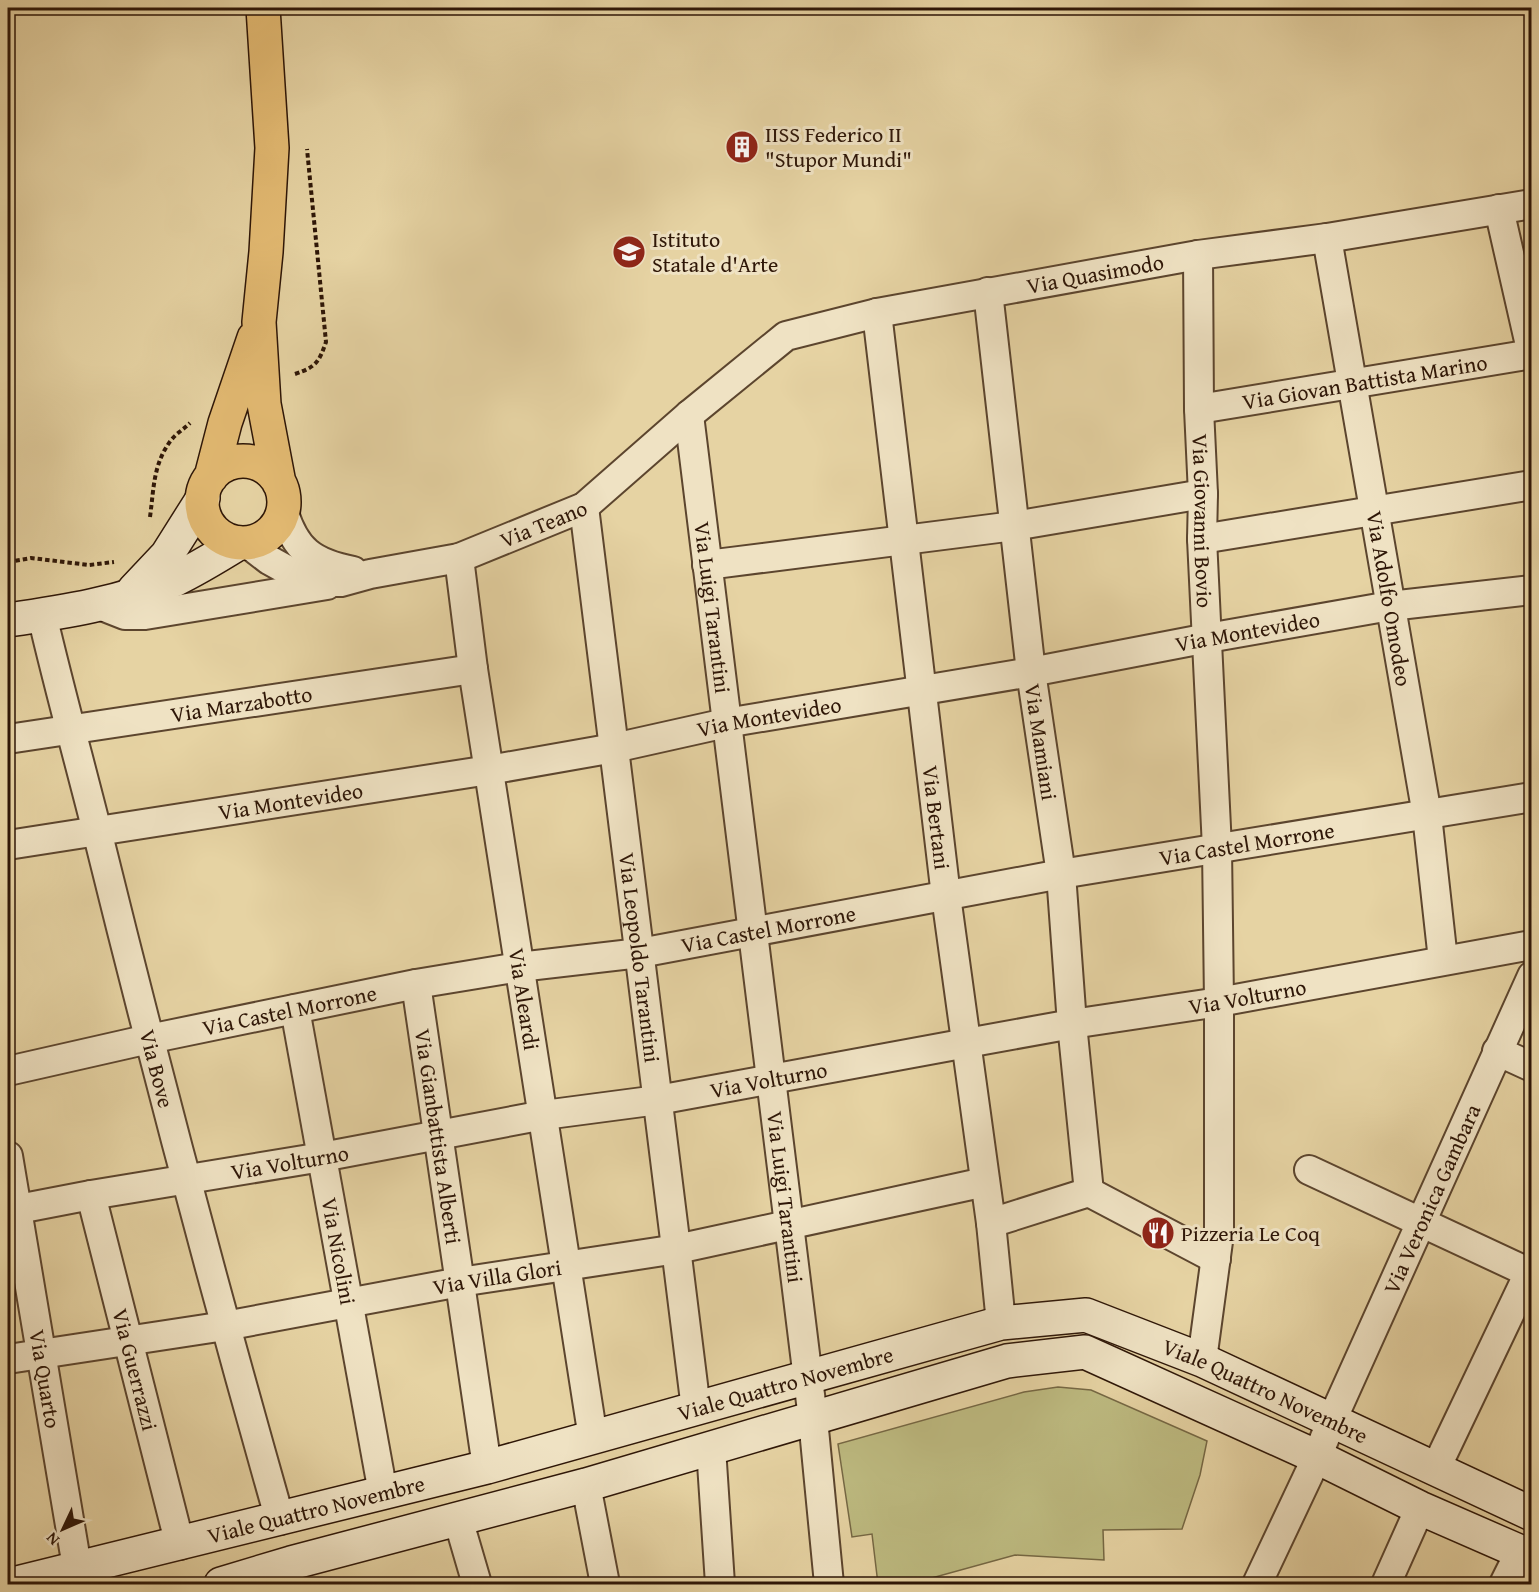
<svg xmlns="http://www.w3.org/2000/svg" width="1539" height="1592" font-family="'Gentium Book Plus',serif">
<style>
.green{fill:#bdba80;stroke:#766844;stroke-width:1.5}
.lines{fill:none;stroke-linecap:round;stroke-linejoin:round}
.minor-casing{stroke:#5c452e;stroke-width:32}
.secondary-casing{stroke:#2e1607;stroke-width:36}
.primary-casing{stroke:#2e1607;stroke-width:36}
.path{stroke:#2e1607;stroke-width:4;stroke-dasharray:4.5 3;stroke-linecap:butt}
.minor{stroke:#efe2c3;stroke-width:28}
.secondary{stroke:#efe2c3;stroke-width:33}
.primary{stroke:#e3ba72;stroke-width:33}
.labels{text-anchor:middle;stroke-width:6;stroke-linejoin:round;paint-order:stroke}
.poi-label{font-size:22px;fill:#2e1607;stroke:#efe2c3;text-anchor:start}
.street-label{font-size:22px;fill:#2e1607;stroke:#efe2c3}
</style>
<rect width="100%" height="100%" fill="#e6d3a3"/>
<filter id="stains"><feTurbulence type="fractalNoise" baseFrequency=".00333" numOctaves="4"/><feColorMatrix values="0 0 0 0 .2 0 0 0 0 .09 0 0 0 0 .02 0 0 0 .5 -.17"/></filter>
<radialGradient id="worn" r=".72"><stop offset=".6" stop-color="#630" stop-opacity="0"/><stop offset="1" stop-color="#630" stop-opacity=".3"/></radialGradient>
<path class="green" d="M1058,1387l33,3 116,51 -7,34 -18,54 -79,1 1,30 -89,-5 -105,29h-32l-6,-50 -20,3 -14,-93 186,-52z"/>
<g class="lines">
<defs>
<g id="minor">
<path d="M1499,209l33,145"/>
<path id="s1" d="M1327,238l100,577 16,145"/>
<path id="s2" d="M1198,255l1,154 4,85 -1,45 15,309 2,154v232l-17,126"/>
<path id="s3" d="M988,292l43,380 30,202 11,150 17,168"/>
<path id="s4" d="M877,313l69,583 45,327 10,100"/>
<path id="s5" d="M1199,409l333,-55"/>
<path id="s6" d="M689,415l124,1004 16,165"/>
<path id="s7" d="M584,507l112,902"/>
<path d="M283,510c12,40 29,53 70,61"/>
<path d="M1202,539l330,-54"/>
<path id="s8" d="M247,543l22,17 18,10 37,12h17l29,-8 89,-16 125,-51 105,-92 97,-79 91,-23 321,-58 129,-17 205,-34"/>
<path id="s9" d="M459,558l14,111 120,769"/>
<path d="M707,565l307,-39 189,-32"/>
<path d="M97,604l28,11h20l182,-30"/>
<path id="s10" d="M42,615c18,77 39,152 58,228 56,227 116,452 180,677"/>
<path id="s11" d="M8,739l465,-70"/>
<path id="s12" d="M8,845l481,-75 125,-22 112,-25 305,-51 177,-34 182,-32 142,-16"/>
<path id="s13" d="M416,984l71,483"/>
<path id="s14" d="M295,1009l88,484"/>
<path d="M1497,1051l35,16"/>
<path id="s15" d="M8,1071l141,-32 267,-55 103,-17 121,-14 421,-79 471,-77"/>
<path id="s16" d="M8,1156l69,411"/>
<path d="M1309,1170l223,104"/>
<path id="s17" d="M91,1195l89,350"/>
<path id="s18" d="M8,1211l83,-16 231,-38 222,-42 114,-15 309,-57 105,-19 147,-22 313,-57"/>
<path d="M991,1223l98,-31 127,67"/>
<path id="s19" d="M8,1359l217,-33 235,-44 217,-33 308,-67"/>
<path d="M711,1448l9,136"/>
<path d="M1436,1468l93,-195"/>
<path d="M586,1485l19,99"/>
<path d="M458,1519l19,65"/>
<path id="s20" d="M1257,1584l60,-127 15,-37 200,-444"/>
<path d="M1386,1584l34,-76"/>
<path d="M1504,1584l16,-32"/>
</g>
<g id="secondary">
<path d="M134,590l33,-35 36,-57"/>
<path d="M8,620c56,-8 114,-17 166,-40 23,-11 44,-24 65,-37"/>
<path id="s21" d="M13,1584l474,-117 514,-144 85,-8 116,45 330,154"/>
<path d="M221,1584l70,-21 295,-78 421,-124 78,-9 232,105 103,51 112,49"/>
</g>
<path id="primary" d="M263,8l9,140 -6,104 -7,70 5,82 15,79
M202 502a41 41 0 1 1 82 0a41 41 0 1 1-82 0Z
M211,477l14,-54 29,-85"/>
</defs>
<use href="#minor" class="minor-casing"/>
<use href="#secondary" class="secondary-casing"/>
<use href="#primary" class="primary-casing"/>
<path class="path" d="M295,374c21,-7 24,-12 31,-32l-19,-193
M150,517c4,-29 3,-54 22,-78 5,-6 12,-10 18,-16
M8,562l23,-4 58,7 25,-3"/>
<use href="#minor" class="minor"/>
<use href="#secondary" class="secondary"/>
<use href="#primary" class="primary"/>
</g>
<defs>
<symbol id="building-disc" viewBox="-11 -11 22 22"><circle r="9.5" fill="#8f2418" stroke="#efe2c3"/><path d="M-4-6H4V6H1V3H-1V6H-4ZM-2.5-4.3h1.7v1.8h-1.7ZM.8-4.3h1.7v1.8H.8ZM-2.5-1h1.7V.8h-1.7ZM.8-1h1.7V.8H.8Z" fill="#fff"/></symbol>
<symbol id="school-disc" viewBox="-11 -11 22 22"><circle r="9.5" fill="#8f2418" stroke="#efe2c3"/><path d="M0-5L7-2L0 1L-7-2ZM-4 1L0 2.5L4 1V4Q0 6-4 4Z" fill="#fff"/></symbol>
<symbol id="restaurant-disc" viewBox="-11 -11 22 22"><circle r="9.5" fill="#8f2418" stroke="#efe2c3"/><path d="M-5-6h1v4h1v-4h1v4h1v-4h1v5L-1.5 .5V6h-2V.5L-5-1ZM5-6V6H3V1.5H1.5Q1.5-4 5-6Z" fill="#fff"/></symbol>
</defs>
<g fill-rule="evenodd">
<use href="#building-disc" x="723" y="128" width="38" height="38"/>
<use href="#school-disc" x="610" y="233" width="38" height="38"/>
<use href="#restaurant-disc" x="1139" y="1214" width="38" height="38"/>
</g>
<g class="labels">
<g class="poi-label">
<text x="765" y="142">IISS Federico II<tspan x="765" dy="25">"Stupor Mundi"</tspan></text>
<text x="652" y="247">Istituto<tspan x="652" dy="25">Statale d'Arte</tspan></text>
<text x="1181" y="1241">Pizzeria Le Coq</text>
</g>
<g class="street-label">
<text dy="8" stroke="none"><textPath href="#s8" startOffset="940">Via Quasimodo</textPath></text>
<text dy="8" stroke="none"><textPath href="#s5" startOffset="168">Via Giovan Battista Marino</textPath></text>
<text dy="8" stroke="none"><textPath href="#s2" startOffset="266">Via Giovanni Bovio</textPath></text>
<text dy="8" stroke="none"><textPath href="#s8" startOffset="316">Via Teano</textPath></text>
<text dy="8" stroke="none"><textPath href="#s1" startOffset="366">Via Adolfo Omodeo</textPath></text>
<text dy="8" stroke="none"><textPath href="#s6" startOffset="194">Via Luigi Tarantini</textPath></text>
<text dy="8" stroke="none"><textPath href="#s12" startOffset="1258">Via Montevideo</textPath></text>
<text dy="8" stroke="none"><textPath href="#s11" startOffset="236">Via Marzabotto</textPath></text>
<text dy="8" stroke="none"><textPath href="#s12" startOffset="772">Via Montevideo</textPath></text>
<text dy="8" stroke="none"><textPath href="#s3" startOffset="453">Via Mamiani</textPath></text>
<text dy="8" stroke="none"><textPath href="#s12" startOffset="286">Via Montevideo</textPath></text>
<text dy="8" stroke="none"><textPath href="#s4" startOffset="508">Via Bertani</textPath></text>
<text dy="8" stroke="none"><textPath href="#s15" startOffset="1260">Via Castel Morrone</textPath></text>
<text dy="8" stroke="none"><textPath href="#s15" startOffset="774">Via Castel Morrone</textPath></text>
<text dy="8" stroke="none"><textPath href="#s7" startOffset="454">Via Leopoldo Tarantini</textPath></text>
<text dy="8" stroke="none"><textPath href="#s18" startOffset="1258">Via Volturno</textPath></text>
<text dy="8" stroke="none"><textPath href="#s9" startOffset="446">Via Aleardi</textPath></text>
<text dy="8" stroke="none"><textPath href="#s15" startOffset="288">Via Castel Morrone</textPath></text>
<text dy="8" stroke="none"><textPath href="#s10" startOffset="468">Via Bove</textPath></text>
<text dy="8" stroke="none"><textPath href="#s18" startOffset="772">Via Volturno</textPath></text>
<text dy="8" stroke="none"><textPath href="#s13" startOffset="154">Via Gianbattista Alberti</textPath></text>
<text dy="8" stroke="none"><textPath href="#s18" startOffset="286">Via Volturno</textPath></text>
<text dy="8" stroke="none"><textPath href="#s6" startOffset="788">Via Luigi Tarantini</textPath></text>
<text dy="8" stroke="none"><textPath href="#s20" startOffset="423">Via Veronica Gambara</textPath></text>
<text dy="8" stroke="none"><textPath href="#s14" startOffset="246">Via Nicolini</textPath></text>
<text dy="8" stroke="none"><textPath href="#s19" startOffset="496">Via Villa Glori</textPath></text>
<text dy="8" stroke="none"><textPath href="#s17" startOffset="180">Via Guerrazzi</textPath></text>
<text dy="8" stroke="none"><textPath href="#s16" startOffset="226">Via Quarto</textPath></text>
<text dy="8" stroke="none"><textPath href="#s21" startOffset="798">Viale Quattro Novembre</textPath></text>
<text dy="8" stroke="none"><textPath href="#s21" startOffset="1302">Viale Quattro Novembre</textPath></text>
<text dy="8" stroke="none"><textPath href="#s21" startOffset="312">Viale Quattro Novembre</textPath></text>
</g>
</g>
<rect width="1539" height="1592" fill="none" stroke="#e6d3a3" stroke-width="30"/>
<rect x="9" y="9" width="1521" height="1574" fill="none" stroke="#2e1607" stroke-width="3"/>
<rect x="15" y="15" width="1509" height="1562" fill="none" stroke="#2e1607" stroke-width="1.5"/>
<g transform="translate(63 1529) rotate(226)" stroke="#efe2c3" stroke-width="4.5" paint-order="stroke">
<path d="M0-4.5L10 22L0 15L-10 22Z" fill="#2e1607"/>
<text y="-9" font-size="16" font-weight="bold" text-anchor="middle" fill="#2e1607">N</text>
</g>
<rect width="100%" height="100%" filter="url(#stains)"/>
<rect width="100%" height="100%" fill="url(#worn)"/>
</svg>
